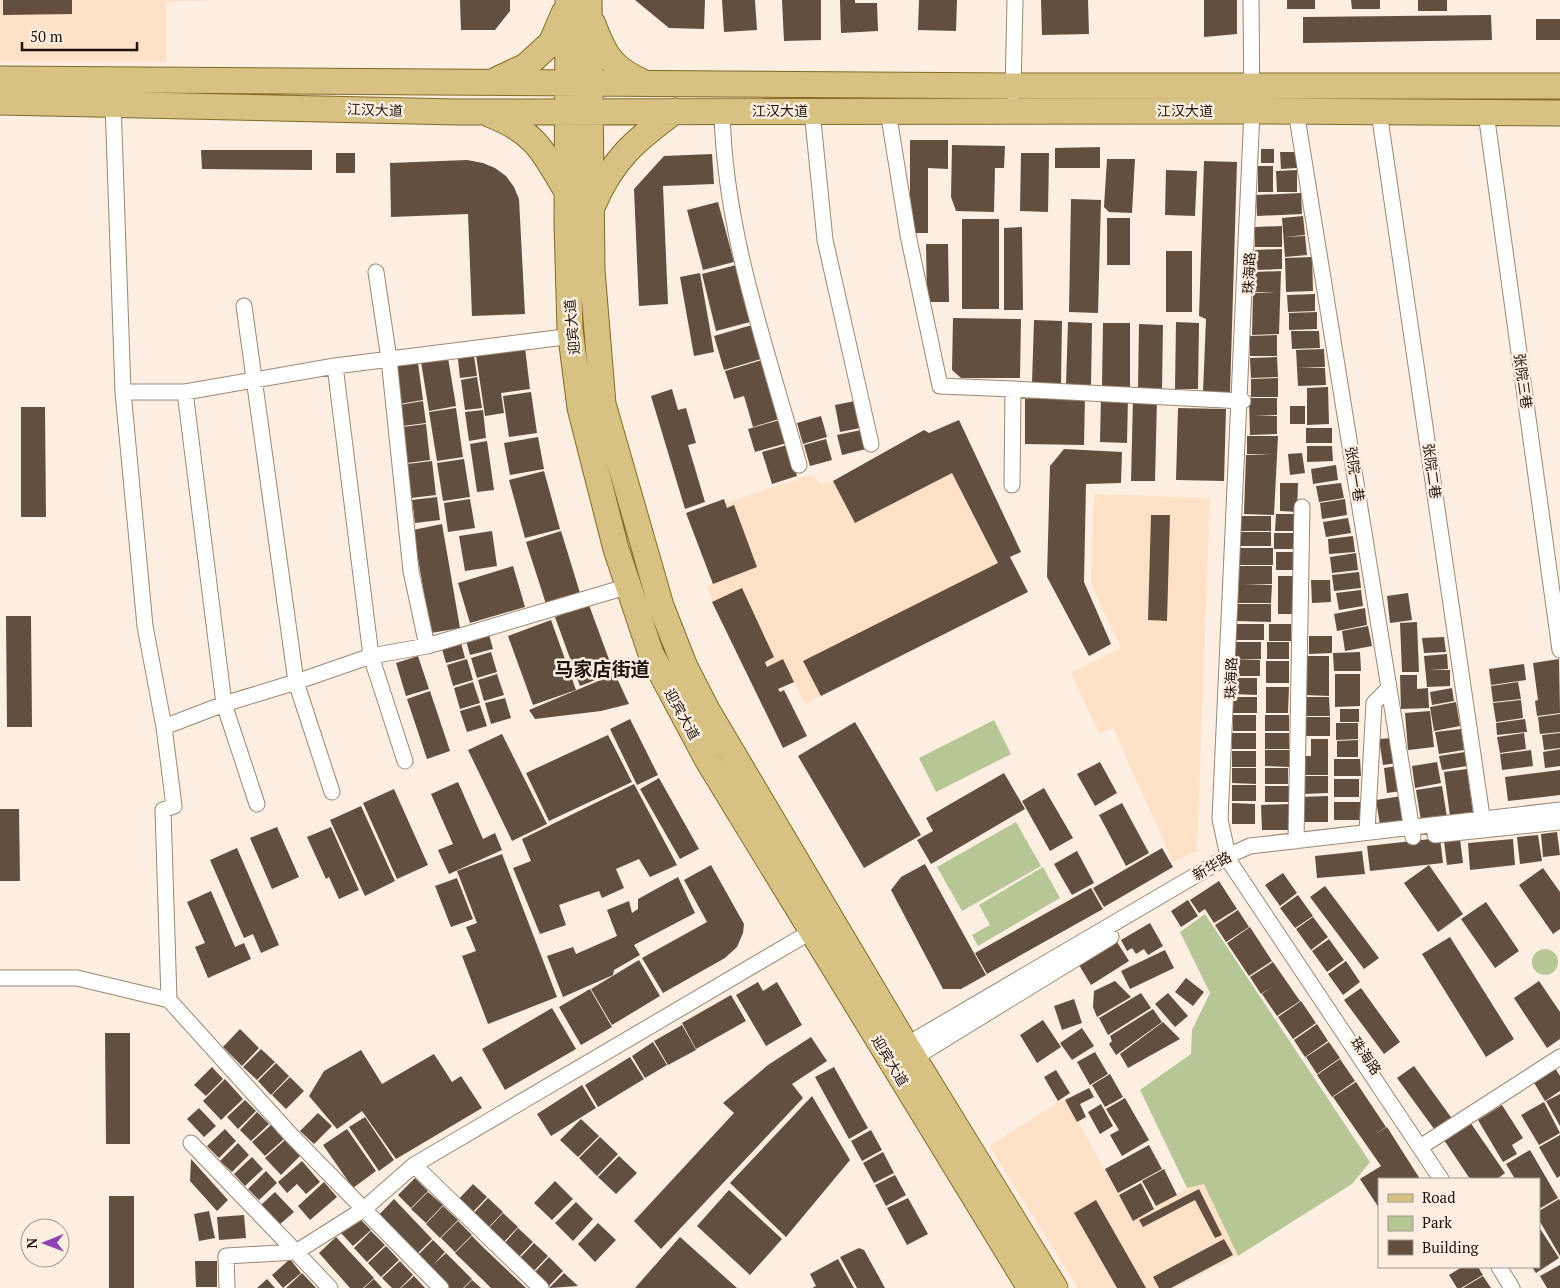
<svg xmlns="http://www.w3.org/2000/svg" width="1560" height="1288" font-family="'PT Serif','Noto Sans SC',serif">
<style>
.built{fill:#fee1c7}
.green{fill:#b6c695}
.building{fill:#634f3f}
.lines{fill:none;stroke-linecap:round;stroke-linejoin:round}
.minor-casing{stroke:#9b8774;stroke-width:17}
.primary-casing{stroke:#846a24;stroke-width:27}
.minor{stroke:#fff;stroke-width:15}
.primary{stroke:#d7c283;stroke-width:25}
.labels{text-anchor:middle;stroke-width:5;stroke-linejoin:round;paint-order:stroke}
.street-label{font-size:14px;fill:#1c140d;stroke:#fceee1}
.district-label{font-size:19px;font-weight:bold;fill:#1c140d;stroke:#fceee1}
</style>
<rect width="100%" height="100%" fill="#fceee1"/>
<path class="built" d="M0,0h213l-47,2v60h-166z
M959,420l62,132 -11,5 18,35 -223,112 -11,-22 -16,7 -12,-27 -21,9 -39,-85 51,-19 -23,-61 -7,2 -2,-5 85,-28 11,8 12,-2 91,-51 5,3z
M1094,494l116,4 -13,353 -24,11 -60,-134 -14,6 -28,-61 50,-25 -30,-65z
M1065,1098l68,122 54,-32 17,-5 34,73 -63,32h-97l-89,-142z"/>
<path class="green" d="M994,720l17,34 -75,38 -17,-34z
M1016,822l25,44 -79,45 -25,-44z
M1043,867l17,31 -82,48 -6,-11 18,-10 -11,-20z
M1205,914l165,248 -18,22 -114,72 -34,-72 -17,4 -47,-98 51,-36 1,-24 18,-37 -30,-61z
M1532 962a13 13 0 1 1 26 0a13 13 0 1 1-26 0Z"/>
<path class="building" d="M3,0h69v14l-69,1z
M460,0h50v11l-15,19h-34z
M635,0h70l-1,29 -35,-1z
M722,0h33l2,30 -33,2z
M782,0h39v40l-37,1z
M840,0h15v3h22l1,28 -37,2z
M919,0h38l-1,31 -38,-1z
M1041,0h47l1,34 -47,1z
M1204,0h33v34l-33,3z
M1287,0h28v9h-28z
M1351,0h29v9h-28z
M1418,0h29v11h-29z
M1491,15l1,25 -189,3v-26z
M1536,19h24v21h-24z
M910,140h38v29l-20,-1v65h-18z
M952,145l53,1 -1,22h-9l-1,44 -38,-1 -5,-14z
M1100,147v21h-45v-20z
M1261,149h13v14h-13z
M201,150h111v20l-110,-1z
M1280,152h17v16l-16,1z
M336,153h19v20h-19z
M1021,153h28l-1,59 -28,-1z
M712,154l2,30 -51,2 5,118 -29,2 -5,-117 30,-33z
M1107,159h28l-3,54 -23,-1 -5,-5z
M467,160l16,3 12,5 11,8 8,11 5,12 6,115 -53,2 -4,-102 -77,3 -1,-54z
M1204,161l33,1 -7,231 -27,-1 3,-73 -7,-3z
M1258,166h15v26h-15z
M1166,170l31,1 -2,45 -30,-1z
M1297,170v22h-20l-1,-21z
M1301,193l1,21 -45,2 -1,-21z
M1071,199l30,1 -3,113 -29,-1z
M718,202l16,60 -31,8 -16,-60z
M1303,216l2,19 -20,2 20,-1 2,19 -22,2 -3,-39z
M1107,218h23v47h-23z
M962,219h37v90h-37z
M1282,226v21h-27v-20z
M1022,227l1,83h-19v-82z
M926,244h22l1,58h-22z
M1282,249v20l-26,1 -1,-20z
M1166,251h26v61h-26z
M1312,257l1,34 -27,1 -1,-34z
M736,265l14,57 -34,9 -14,-57z
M1281,271l-2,63 -27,1 1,-42h22l-20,-1 -1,-20z
M700,273l14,79 -20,4 -14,-79z
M1315,294v17l-27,1 -1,-17z
M1317,312v17l-28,1v-17z
M953,318l68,1 -1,59h-59l-9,-8z
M1034,320l28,1 -1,63 -29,-1z
M1068,322l24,1 -1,63 -25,-1z
M1176,322l23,1 -1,66h-23z
M1103,323h27v64h-28z
M1139,324l24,1 -1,64h-24z
M752,325l9,34 -37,11 -10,-34z
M1291,331h28l1,17 -28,1z
M1277,335v21h-27v-20z
M525,348l5,41 -29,4 3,20 -19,3 -9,-61z
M1324,349l1,18 -28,1 -1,-18z
M474,356l3,20 -17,2 -2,-19z
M1277,357l1,20 -27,1 -1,-20z
M448,358l8,48 -27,5 -8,-49z
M762,360l17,59 -26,8 -9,-31 -10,3 -9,-28z
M418,363l5,37 -24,4 -6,-37z
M1297,368h28l1,17 -28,1z
M477,377l5,31 -17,2 -4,-30z
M1278,378v19h-27v-18z
M1328,387l1,37 -22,1v-37z
M672,389l6,21 8,-2 10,35 -8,2 17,57 -20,7 -34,-113z
M531,392l6,41 -28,4 -6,-41z
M1085,395l-1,50 -59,-1v-48z
M1101,396l27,1 -1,46 -27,-1z
M1133,398l24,1 -2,82h-24z
M1249,398h28v17l-22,1h22v18l-27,1z
M423,401l3,22 -24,3 -3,-21z
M855,401l5,27 -20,4 -5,-27z
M1290,406h15v18h-15z
M21,407h24l1,110h-25z
M456,408l7,49 -26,4 -8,-49z
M1178,408l48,1 -2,72 -48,-1z
M483,410l3,28 -17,3 -4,-29z
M821,416l6,21 -24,7 -6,-21z
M780,420l7,23 -32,9 -7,-23z
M959,420l62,132 -11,5 18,35 -207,104 -18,-35 195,-98 -46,-90 -97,50 -22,-42 91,-51 5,3z
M426,424l4,36 -23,3 -5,-36z
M1306,428h26v15h-26z
M861,430l5,19 -24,6 -5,-20z
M1247,436h31l-4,79 -30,-1 2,-59h26l-25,-1z
M538,437l6,32 -34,6 -6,-32z
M826,439l6,21 -22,6 -6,-21z
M487,441l7,49 -17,2 -7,-48z
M787,445l10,31 -25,8 -10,-32z
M1307,446h25l1,15 -26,1z
M1064,449l58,3 -1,31 -35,1 -2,98 27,62 -22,12 -42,-79 3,-111z
M1302,453l3,20 -15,2 -2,-21z
M464,459l6,38 -27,4 -6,-38z
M432,461l4,34 -25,3 -4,-34z
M1336,465l2,15 -25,4 -2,-15z
M544,471l16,58 -35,9 -16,-58z
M1280,483h18l-1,29 -17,-1z
M1341,483l3,15 -25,4 -3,-16z
M437,497l3,23 -25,3 -3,-23z
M470,499l5,29 -27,4 -4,-29z
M724,499l3,9 7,-3 23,62 -44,17 -27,-71z
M1345,499l2,16 -25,4 -2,-16z
M1276,514h20v17h-21z
M1151,515h19l-3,106 -19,-1z
M1240,516h31v15h-31z
M1348,518l3,15 -25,4 -3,-15z
M442,524l18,104 -29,5 -18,-103z
M492,531l5,35 -32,5 -6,-35z
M561,531l19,62 -34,11 -20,-62z
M1240,532h31v14h-31z
M1274,533h21v16h-21z
M1353,536l2,16 -26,2 -1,-15z
M1239,548h34v17h-34z
M1276,552h18v18h-18z
M1356,553l2,17 -26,3 -2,-16z
M513,566l12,41 -55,16 -12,-40z
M1238,566h34v18h-28l28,1 -1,18h-34z
M1359,572l2,16 -27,3 -2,-16z
M1278,576h15v38h-15z
M1311,580h19l1,22 -19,1z
M742,588l32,69 -9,5 2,5 16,-8 11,23 -16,7 2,3 4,-2 23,46 -24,12 -71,-146z
M1361,590l2,16 -24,4 -3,-17z
M1408,593l4,27 -22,3 -3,-27z
M1237,604h34v18l-34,-1z
M589,605l25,68 -34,13 -25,-69z
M1365,608l2,17 -30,6 -3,-17z
M6,616h25l1,111h-25z
M551,620l25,70 -43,15 -25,-69z
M1417,622l2,50h-17l-2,-49z
M1236,624h28v16h-28z
M1269,624h22v17h-22z
M1368,626l4,20 -27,5 -3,-20z
M488,631l5,18 -23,6 -5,-18z
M1309,636h23v17l-23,1z
M1444,637l2,15 -22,1 -2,-15z
M1235,642h26v17h-26z
M1267,642h22v17h-22z
M461,643l4,15 -19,5 -4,-14z
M491,652l6,20 -20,6 -6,-20z
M1360,652l1,19h-27l-1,-18z
M1447,654l1,15 -19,1h21v16l-23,1 -3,-31z
M418,656l11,33 -23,7 -10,-33z
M1306,656h23v40l-24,-1z
M467,659l6,21 -20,6 -6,-21z
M1234,659l26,1v16h-26z
M1559,659l1,54 -23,3 -2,-15 3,-1 -5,-37z
M1266,661h23v22h-23z
M1524,664l2,16 -35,5 -2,-16z
M497,674l7,21 -20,6 -6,-21z
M615,674l14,30 -28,7 -66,8 -6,-9z
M1335,674h25v32l-25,1z
M1400,675h17v14l11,-1 1,20 -28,1z
M1233,678h24v17l-24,-1z
M473,682l7,21 -20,6 -6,-21z
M1518,682l3,17 -28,3 -2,-16z
M1266,687h23l-1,26h-22z
M1452,688l2,13 -22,4 -2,-13z
M430,691l20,60 -23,8 -20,-60z
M1233,697h24v16h-24z
M1302,697h27l1,19h-28z
M505,698l6,20 -20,6 -6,-21z
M1521,700l2,18 -27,4 -3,-19z
M1456,702l4,24 -26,5 -4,-24z
M480,705l7,21 -20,6 -7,-21z
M1340,709h19v13h-19z
M1430,711l4,36 -26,3 -3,-37z
M1560,714v18l-20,2 -2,-17z
M1233,715h23v16h-23z
M1265,715h24v16h-24z
M1302,717h28v19h-28z
M630,719l28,56 -21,10 -27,-56z
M1525,719l2,13 -30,3 -1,-12z
M855,722l66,113 -57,33 -66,-112z
M1336,723h22v16l-22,1z
M1461,729l3,21 -25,4 -4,-22z
M1232,733h24v16h-24z
M1265,733h24v16h-24z
M1524,733l2,16 -26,4 -3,-16z
M1560,733v15l-16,2 -2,-15z
M502,734l45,90 -35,17 -44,-91z
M608,735l24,47 -83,39 -23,-48z
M1393,738l4,25 -14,2 -4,-26z
M1311,739h17v36h-26v-19h9z
M1358,740v17h-21v-16z
M1560,749v17l-15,2 -2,-16z
M1265,750h24v17l-24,-1z
M1531,750l2,16 -31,4 -2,-16z
M1232,751h24v16h-24z
M1465,752l2,14 -25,4 -3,-14z
M1334,759h26l1,17h-27z
M1100,762l17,31 -22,13 -18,-32z
M1437,762l4,21 -26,5 -3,-22z
M1397,766l4,25 -14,2 -3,-25z
M1232,768h24v16l-24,-1z
M1265,768h23v16h-23z
M1467,769l6,44 -23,3 -6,-44z
M1560,770v25l-52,6 -3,-24z
M1004,773l21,36 -94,55 -14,-24 16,-9 -7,-13z
M1303,776h25v17l-25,1z
M659,778l40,71 -19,10 -40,-70z
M1334,779h25v18h-25z
M458,782l25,57 12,-6 7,17 -53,24 -11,-24 15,-6 -22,-50z
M634,784l43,81 -27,12 -11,-18 -23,10 8,19 -22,10 -3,-7 -40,14 7,20 -26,9 -27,-66 18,-7 -9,-22z
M1232,785h24v16h-24z
M1265,786h24v16h-24z
M1442,786l5,31 -26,4 -5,-31z
M1044,788l29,50 -23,13 -28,-50z
M394,789l34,76 -31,14 -34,-76z
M1328,796v26h-28l-1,-25z
M1402,796l3,26 -25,3 -4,-25z
M1334,802h26v18h-26z
M1122,803l27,50 -23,13 -27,-51z
M1232,803l23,1v20h-23z
M1290,804v26h-28l-1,-25z
M361,806l34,75 -30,15 -35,-76z
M0,809h19l1,72h-20z
M277,827l22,50 -27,12 -22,-51z
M331,827l28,63 -20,9 -10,-22 -3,2 -19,-42z
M1557,832l3,23 -17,2 -2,-23z
M1538,835l4,26 -22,3 -3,-27z
M1440,838l3,25 -73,8 -3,-25z
M1460,839l3,24 -16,2 -3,-24z
M1513,839l2,26 -45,5 -2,-27z
M237,848l42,97 -18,8 -8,-19 -9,4 -34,-78z
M1162,848l11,19 -69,40 -11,-19z
M1077,851l17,32 -22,12 -18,-31z
M1362,851l3,23 -48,4 -2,-22z
M502,854l55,143 -69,27 -26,-68 14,-5 -10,-24 11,-4 -20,-52z
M925,864l61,111 -25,14h-18l-52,-99 10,-13z
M711,865l33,59 -1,9 -6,14 -12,11 -62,35 -21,-35 65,-36 -23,-42z
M1429,865l34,49 -25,18 -34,-49z
M1543,868l17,24v37l-7,5 -34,-49z
M1283,873l14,20 -17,13 -15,-21z
M678,877l17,36 -61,32 6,10 -26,15 -1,5 -50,22 -16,-41 26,-9 3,7 41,-18 -10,-26 22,-9 3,12 6,-4v-10z
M457,878l16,41 -22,8 -16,-41z
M1219,881l18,28 -23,14 -9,-14 -6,4 -9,-13z
M1325,886l54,72 -15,11 -54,-72z
M1091,888l12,21 -116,65 -12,-21z
M211,891l24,56 9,-4 7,16 -43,19 -13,-31 10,-4 -18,-41z
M1298,895l15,21 -18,12 -15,-20z
M1188,900l10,16 -17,11 -10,-16z
M1486,902l33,49 -24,17 -34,-49z
M1238,910l11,17 -23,15 -11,-17z
M1313,917l15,20 -17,13 -15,-21z
M1150,923l13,23 -15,9 -4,-6 -8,5 -4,-6 -5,3 -6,-11z
M1250,927l11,17 -15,10 15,-10 11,17 -23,15 -22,-33z
M1450,937l64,102 -28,18 -64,-103z
M1329,939l15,21 -17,12 -15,-21z
M1117,942l12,19 -38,24 -12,-20z
M1165,950l9,18 -44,21 -9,-18z
M639,960l21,36 -48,29 -21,-36z
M1346,961l14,21 -17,13 -15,-21z
M1273,962l27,39 -23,15 -15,-22 10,-7 -11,7 -11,-17z
M1186,978l18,14 -11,14 -18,-14z
M1115,981l16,16 -34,20 -4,-10 1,-16z
M1539,981l21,31v27l-13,9 -33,-50z
M758,982l5,9 14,-9 25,43 -36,21 -30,-51z
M1361,988l39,54 -16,12 -40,-54z
M590,989l22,38 -31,18 -22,-38z
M1141,993l10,15 -43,27 -9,-17z
M1168,993l20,23 -13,11 -20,-23z
M731,995l15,26 -50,28 -14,-26z
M1074,999l8,24 -20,7 -8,-24z
M1301,1001l15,22 -23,16 -15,-22z
M552,1008l24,41 -71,41 -23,-41z
M1153,1009l9,13 -46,33 -7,-11 3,-3 -2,-5z
M1043,1020l18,27 -24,16 -17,-28z
M1163,1022l17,17 -52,29 -8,-14z
M1317,1024l11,17 -23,16 -11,-17z
M682,1025l14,25 -28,15 -14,-24z
M1082,1028l12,18 -22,14 -12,-17z
M240,1029l19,19 -17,18 -19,-19z
M105,1033h25v111h-24z
M811,1037l16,24 -35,23 11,14 -142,151 -27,-28 100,-108 -11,-10 45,-38z
M653,1042l14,23 -22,13 -13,-22z
M1329,1042l11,16 -23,16 -11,-17z
M261,1049l14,13 -18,18 -14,-13z
M361,1050l21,34 52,-30 18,28 9,-6 21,32 -86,51 -34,-48 -25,18 -28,-33 15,-25z
M1095,1052l13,22 -18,11 -13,-23z
M630,1057l14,22 -46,28 -13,-22z
M1340,1059l15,22 -23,16 -15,-22z
M276,1063l13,13 -18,19 -13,-14z
M1414,1066l39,54 -16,13 -40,-55z
M212,1067l11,12 -17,17 -12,-11z
M834,1067l34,61 -19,11 -34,-62z
M1555,1068l5,8v15l-15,10 -12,-20z
M1056,1070l14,23 -12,8 -14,-24z
M1110,1074l13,23 -18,10 -13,-22z
M290,1077l14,14 -18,18 -14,-14z
M225,1079l18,20 -22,21 -18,-19z
M1356,1082l30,45 -11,7 12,-7 33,52h-41v29l-19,-29 21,-13 -48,-69z
M582,1085l14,23 -45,28 -14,-22z
M1089,1088l5,9 -14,7 6,13 -9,5 -12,-22z
M1560,1094v32l-14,-25z
M812,1096l38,64 -64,77 -56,-54z
M1125,1098l24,42 -27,16 -12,-21 9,-5 -13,-21z
M245,1100l11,11 -18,18 -11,-12z
M1544,1102l16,31 -21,12 -18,-30z
M1101,1104l12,22 -13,8 -12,-22z
M1502,1105l21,33 -11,7 5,9 -14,8 -25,-42z
M199,1108l17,18 -12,11 -17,-18z
M257,1112l12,12 -18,17 -11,-11z
M318,1113l14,13 -18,18 -14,-13z
M365,1117l29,43 -15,11 -30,-44z
M581,1119l18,17 -21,21 -18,-17z
M1470,1122l35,51 -8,6h-27l-26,-39z
M271,1125l13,14 -19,17 -13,-14z
M225,1129l11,12 -17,17 -12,-12z
M347,1129l29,42 -23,17 -30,-43z
M871,1130l11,20 -20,11 -11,-20z
M1560,1135v41l-3,2 -18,-31z
M600,1137l18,17 -21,22 -18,-18z
M285,1140l15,16 -19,19 -16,-17z
M238,1143l11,12 -17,17 -12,-11z
M1149,1145l13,24 -44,24 -13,-24z
M1530,1150l28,48 -19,11v-30h-24l-9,-15z
M883,1152l11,21 -20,10 -11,-20z
M619,1156l18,17 -21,21 -18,-17z
M252,1157l11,12 -18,17 -11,-12z
M191,1159l37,41 -11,11 -27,-30z
M302,1161l18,21 -14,12 -9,-10 -10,9 -9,-11z
M1164,1169l13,26 -21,11 -14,-25z
M266,1171l11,12 -18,17 -11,-11z
M895,1175l11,20 -20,11 -11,-21z
M415,1178l13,13 -17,17 -13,-13z
M555,1181l18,18 -21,21 -18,-17z
M324,1182l13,15 -27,23 -12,-14z
M1141,1183l13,26 -21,12 -14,-26z
M473,1184l14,13 -17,18 -14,-13z
M1199,1189l23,46 -7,3 -20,-38 -52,27 -4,-7z
M729,1190l53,49 -32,36 -53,-49z
M275,1192l19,20 -15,13 -18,-20z
M428,1192l15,13 -17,18 -15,-14z
M109,1196h25v92h-25z
M488,1198l15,14 -17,18 -15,-14z
M908,1198l20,36 -21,11 -20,-37z
M394,1199l38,40 -17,17 -38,-39z
M1559,1199l1,2v55l-21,-36v-9z
M1096,1200l50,88h-29l-43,-75z
M576,1202l17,17 -20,22 -18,-18z
M443,1206l15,14 -18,18 -14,-14z
M209,1211l6,27 -16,3 -5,-27z
M503,1213l15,14 -17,18 -15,-14z
M244,1215l2,23 -27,2 -2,-23z
M358,1217l13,13 -18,16 -12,-13z
M458,1221l14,14 -17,17 -14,-14z
M598,1223l18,17 -21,22 -17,-18z
M1539,1227l20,31 -23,15 -4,-6h7z
M518,1228l15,14 -17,18 -14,-14z
M371,1231l14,14 -18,17 -13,-14z
M472,1236l14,14 40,38h-35l-7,-7 -29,-28z
M336,1237l38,41 -11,10h-13l-31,-35z
M680,1237l57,51h-102z
M1224,1239l9,16 -62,33h-12l-6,-11z
M433,1240l12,12 -12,13 13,-12 26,26 -9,9h-16l-5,-5 11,-11 -11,11 -26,-26z
M534,1243l14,13 -17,18 -14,-13z
M386,1246l13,14 -18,17 -13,-14z
M859,1248l5,2 21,38h-28l-17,-31z
M549,1257l14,14 -16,17 -15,-13z
M290,1259l11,14 -18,15 -11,-13z
M838,1259l16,29h-42l4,-2 -6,-12z
M195,1261h22v26h-21z
M400,1261l13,14 -13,13h-8l-10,-10z
M1560,1265v23h-13l-7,-12z
M1462,1267h16l5,8 -22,13h-4l-8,-13z
M302,1273l14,15h-30z
M564,1273l14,13 -29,2z
M414,1276l11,12h-24z
M1483,1276l8,12h-28z
M267,1279l8,9h-18z
M374,1279l8,9h-18z
M472,1280l9,8h-17z"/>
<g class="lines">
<defs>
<path id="minor" d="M1251,0l1,111 -32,708 9,42 212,318
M1013,93l2,-93
M113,102l10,290 22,234 19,101 10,79 -11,4 6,190 121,134 151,154
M722,110c2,122 45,239 77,355
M812,111l13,129 46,204
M888,111l20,124 32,151 73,3
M1296,111l117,726
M1379,112l105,718
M1486,113l74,537
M376,272l13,87 22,212 16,75
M244,306l52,376 36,110
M335,366l36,290 34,105
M123,392h62l150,-26 237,-30
M185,392l39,312 33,100
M1012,485l1,-96 230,12
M164,727l60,-23 72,-22 75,-26 56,-10 202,-60
M1367,832l7,-129 15,-15
M1435,835l125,-13
M1296,841l6,-334
M0,978h77l92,22
M906,1045l326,-191 18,-8 310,-36
M914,1058l197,-121
M191,1143l105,109
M1425,1144l135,-87
M414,1165l127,123
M1499,1267l13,21
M227,1288l-1,-32 70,-4
M330,1288l-34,-36 68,-43 50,-44 403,-237"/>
<path id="primary" d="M568,0l-1,224 3,105 10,79 36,141 35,105 57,107 322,527
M589,0l3,270 11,134 58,202 24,61 22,43 197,332 151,246
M593,24c12,33 20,45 52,59
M0,79l1013,7h547
M498,79l28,-13 25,-23 13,-30
M0,102l457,10 797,-1 306,2
M491,115c44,17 52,36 75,75
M593,205c20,-47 43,-65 82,-94"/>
</defs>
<use href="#minor" class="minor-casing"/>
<use href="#primary" class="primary-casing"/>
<use href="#minor" class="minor"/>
<use href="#primary" class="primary"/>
</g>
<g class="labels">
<g class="street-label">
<text transform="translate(375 110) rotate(2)" y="5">江汉大道</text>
<text x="780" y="116">江汉大道</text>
<text x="1185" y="116">江汉大道</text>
<text transform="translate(1249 273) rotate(-87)" y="5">珠海路</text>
<text transform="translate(572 327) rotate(-95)" y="5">迎宾大道</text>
<text transform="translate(1523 381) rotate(82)" y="5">张院三巷</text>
<text transform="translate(1432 471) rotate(82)" y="5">张院二巷</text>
<text transform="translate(1355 474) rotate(81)" y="5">张院一巷</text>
<text transform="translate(1231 678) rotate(-88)" y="5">珠海路</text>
<text transform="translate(682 714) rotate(61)" y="5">迎宾大道</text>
<text transform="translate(1212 866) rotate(-30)" y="5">新华路</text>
<text transform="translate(1366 1056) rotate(56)" y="5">珠海路</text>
<text transform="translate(890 1061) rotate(59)" y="5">迎宾大道</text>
</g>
<g class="district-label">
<text x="602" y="676">马家店街道</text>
</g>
</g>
<rect x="1378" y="1178" width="162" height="90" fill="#fceee1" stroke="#a2978c"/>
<rect x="1388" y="1194" width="25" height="8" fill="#d7c283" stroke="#a2978c"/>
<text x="1422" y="1203" font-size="15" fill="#1c140d">Road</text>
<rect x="1388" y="1216" width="25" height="15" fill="#b6c695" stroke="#a2978c"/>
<text x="1422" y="1228" font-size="15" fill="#1c140d">Park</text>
<rect x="1388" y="1240" width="25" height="15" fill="#634f3f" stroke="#a2978c"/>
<text x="1422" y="1253" font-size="15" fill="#1c140d">Building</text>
<g transform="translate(45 1243) rotate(269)"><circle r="24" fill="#fceee1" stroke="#a2978c"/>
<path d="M0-4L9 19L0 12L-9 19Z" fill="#8e43b5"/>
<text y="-8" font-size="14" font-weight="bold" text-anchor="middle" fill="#1c140d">N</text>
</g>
<path d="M22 42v8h115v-8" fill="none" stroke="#1c140d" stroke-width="2.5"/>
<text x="30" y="42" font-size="15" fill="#1c140d" stroke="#fceee1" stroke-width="4" paint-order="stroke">50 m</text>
</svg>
